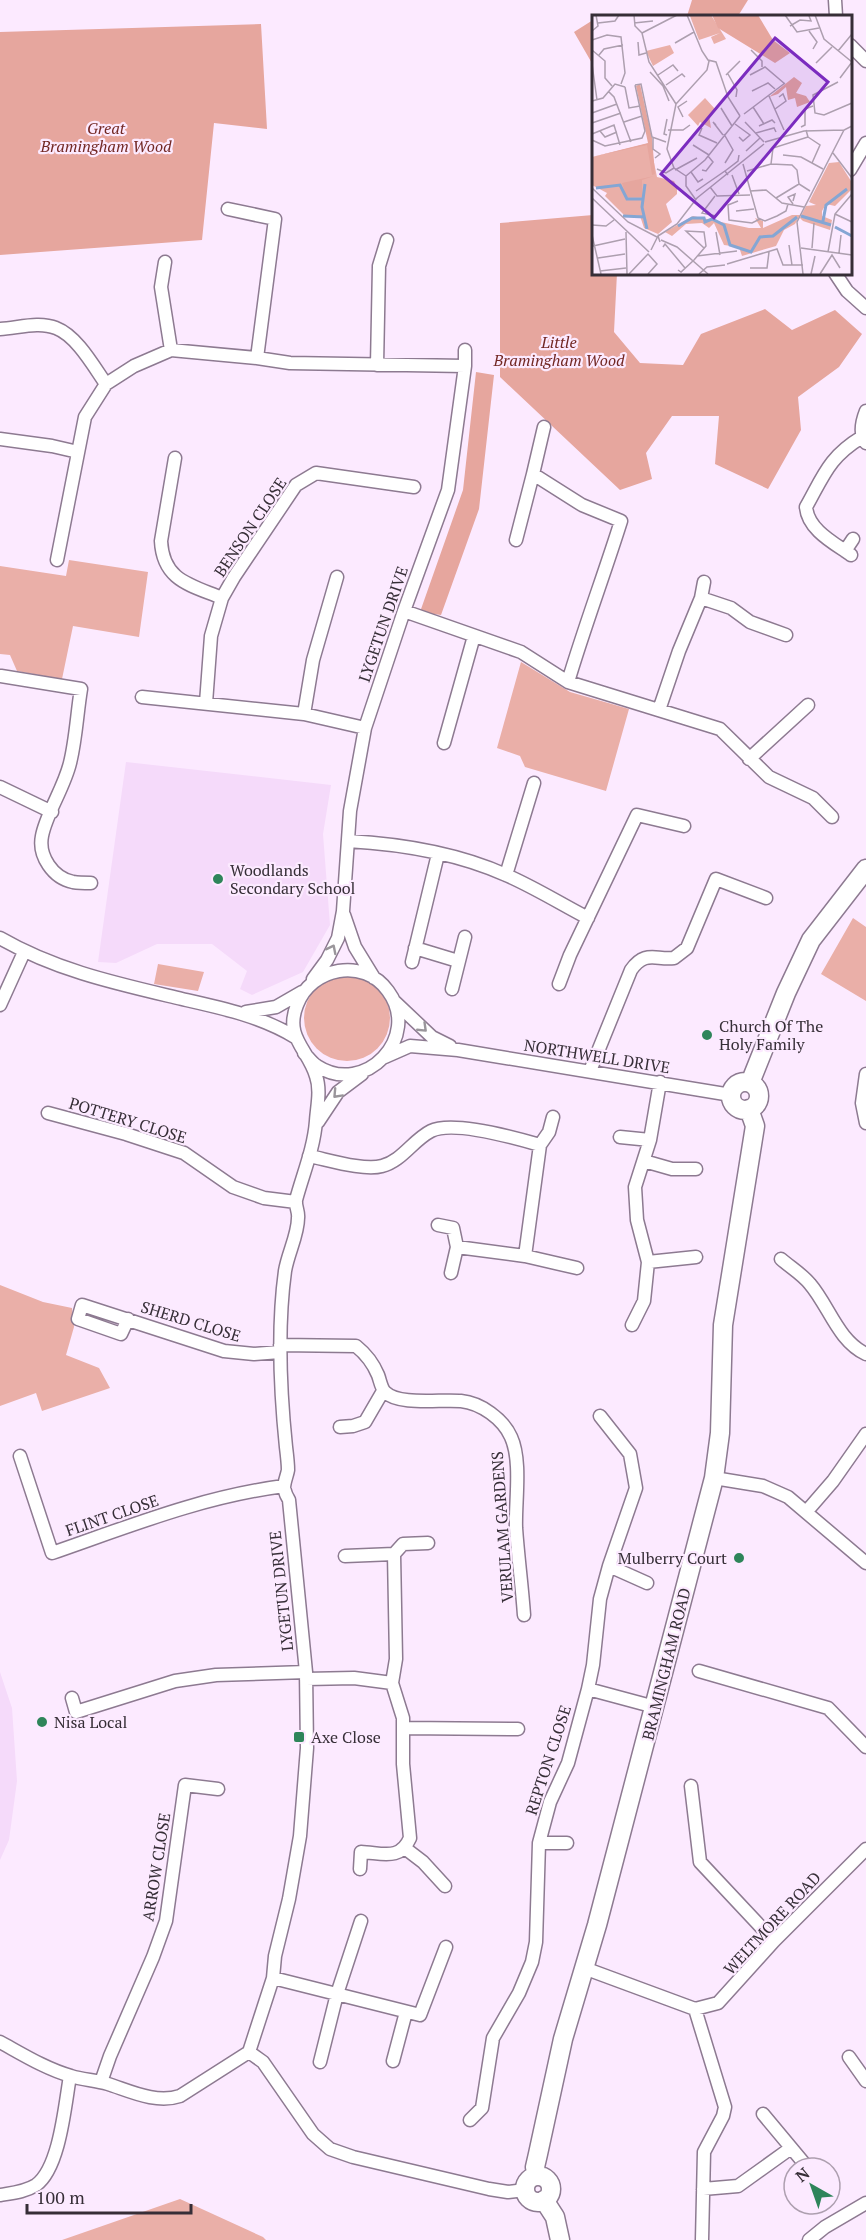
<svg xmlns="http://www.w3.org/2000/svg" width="866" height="2240" font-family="'PT Serif',serif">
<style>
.built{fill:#f5dafa}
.green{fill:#eaafa8}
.forest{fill:#e6a69e}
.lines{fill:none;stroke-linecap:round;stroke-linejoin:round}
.street-casing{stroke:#8d7a91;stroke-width:15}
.secondary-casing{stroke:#8d7a91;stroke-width:21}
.street{stroke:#fff;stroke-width:12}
.secondary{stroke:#fff;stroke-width:18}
.oneway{stroke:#9a969b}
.poi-dot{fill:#2e855a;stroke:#fceaff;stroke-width:2}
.labels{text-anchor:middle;stroke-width:4.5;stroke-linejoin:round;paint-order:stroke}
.park-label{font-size:16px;font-style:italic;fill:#722723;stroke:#fceaff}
.street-label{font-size:16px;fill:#362e37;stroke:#fceaff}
.poi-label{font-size:16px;fill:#362e37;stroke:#fceaff;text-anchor:start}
.inset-river{fill:none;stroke:#84a6d4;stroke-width:3}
.inset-road{fill:none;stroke:#ad9faf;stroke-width:1.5}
.view{fill:#7b2cbf;fill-opacity:0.15;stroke:#7b2cbf;stroke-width:3}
.inset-edge{fill:none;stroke:#362e37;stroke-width:3}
</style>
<rect width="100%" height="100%" fill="#fceaff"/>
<path class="built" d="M126,762l205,23 -8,49 7,91 -27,47 -51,23 -12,-6 7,-18 -35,-27h-55l-41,19 -18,-1z
M0,1672l12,36 5,73 -8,59 -9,20z"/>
<path class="green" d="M69,560l79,12 -9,65 -66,-11 -11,53 -45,-8 -7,-16 -10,-1v-88l66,10z
M521,662l49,30 59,17 -23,82 -81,-24 -5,-11 -23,-8z
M853,918l13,9v74l-45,-27z
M158,964l46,8 -6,19 -44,-7z
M304 1018a43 43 0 1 1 86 0a43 43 0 1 1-86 0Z
M0,1285l43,17 29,6 2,19 -8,28 33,13 11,20 -68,23 -6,-18 -36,13z
M180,2199l83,38 3,3h-204z"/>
<path class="forest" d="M692,0h56l-10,16h-51z
M593,20v45l-19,-33z
M261,24l6,105 -53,-6 -12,117 -202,15v-223z
M593,215v58h24l-3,59 26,31 43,2 18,-31 64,-25 27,21 43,-20 27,24 -23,33 -41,30 3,33 -33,59 -53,-25 4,-48h-47l-26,37 6,26 -32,11 -120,-113v-154z
M476,372l18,3 -15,134 -38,106 -21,-3 43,-122z"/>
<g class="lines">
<defs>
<path id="street" d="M835,0l1,16
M850,45l16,16
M850,170l16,-27
M228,209l47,10 -18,139
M165,262l-4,25 10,63
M835,273l12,18 19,17
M0,329c18,-1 39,-8 56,-1 21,8 38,39 50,56
M377,365l2,-99 8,-26
M866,411c-4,10 -7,23 0,32
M0,439l52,7 26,6
M175,458l-14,83c2,40 30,44 61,57
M533,474l11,-47
M516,540l17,-66 49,31 39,16c-17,54 -37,107 -53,161
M845,551l8,-12
M851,555c-17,-12 -43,-25 -45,-48 18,-32 23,-50 56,-70
M57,560l28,-143 21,-33 28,-18 37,-16 86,8 33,5 175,3
M701,598l3,-16
M404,611l117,41 47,30 152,47 49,48 44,21 19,19
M1,676l80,13c-4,24 -5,50 -11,74 -6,25 -24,51 -28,73 -4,20 11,42 31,46 6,1 12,1 18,1
M142,697l162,17 61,14
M206,703l5,-67 11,-38 12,-21 62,-92 20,-12 98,14
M659,710l20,-59 22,-53 30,10 19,14 36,13
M304,714l9,-54 24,-83
M444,743l30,-107
M749,759l59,-54
M0,787l52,25
M348,841c53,3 109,12 158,34 28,12 55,29 82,43
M506,875l28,-92
M344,915l11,32 19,31
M0,938c57,33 119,46 182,61 40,9 78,17 113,38
M415,948l43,13
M412,962l26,-108
M313,979l14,-19 11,-22 5,-27 7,-100 15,-83 39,-117 44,-121 17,-124v-16
M559,984l11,-29 67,-140 47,11
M452,989l13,-52
M394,1001l38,36 18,9
M0,1005l24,-53
M246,1012l30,-5 26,-15
M385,1057l25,-11 48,4 273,45
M590,1071l41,-101c14,-20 24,-10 43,-12l13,-10 29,-69 50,19
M866,1074l-4,29 4,20
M48,1113l78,21 58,19 49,34 31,11 32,4
M318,1122l20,-30 24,-18
M620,1137l30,3
M540,1145l9,-13 4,-15
M309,1156c20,4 55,15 73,10 20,-5 31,-26 49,-35 22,-11 85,7 109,14l-15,111 -68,-9
M644,1161l28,8h24
M438,1225l15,3 4,19 -6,26
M525,1256l52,12
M781,1259c9,8 21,15 29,25 19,22 28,57 56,70
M648,1262l48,-5
M128,1319l-7,15 -43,-15 4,-14 142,46 30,3 26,-2
M632,1325l12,-24 4,-39 -11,-42 -2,-33 15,-47 10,-58
M280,1345l76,1c10,8 17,17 22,29 2,5 3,13 7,17 14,14 56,7 76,9 20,2 42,18 50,36 11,24 4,65 5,91 2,29 6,58 8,87
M340,1427l13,-1 12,-4 18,-31
M20,1456l32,97c78,-27 149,-56 232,-67
M714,1478l49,8 25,11 78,66
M807,1511l26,-30 33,-47
M394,1554l9,-10 25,-1
M345,1556l49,-2 2,105 -4,24
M609,1566l38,17
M699,1671l129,37 38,39
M306,1679l48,-1 38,5 11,35v46l7,74c-10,23 -27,15 -49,14l-1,17
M588,1689l5,-24 7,-66 9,-33 27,-78 -6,-34 -30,-38
M72,1698l4,14 99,-31 41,-6 90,-3
M404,1728l114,1
M691,1786l9,76 74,79
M539,1843h28
M406,1849l17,13 22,24
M584,1968l111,41 23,-6 56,-62 92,-92
M273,1978l147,37 26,-68
M695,2009l30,98 -2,9 -19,36 -2,88
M0,2042c22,12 46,27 71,34 12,4 25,4 37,8 22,7 48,20 72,12l69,-44
M249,2052l24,-74 2,-22 14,-57 11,-63 7,-88 -1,-76 -17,-172c-2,-3 -4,-8 -5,-12 0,-6 3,-12 4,-18 0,-7 -1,-15 -2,-23 -6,-58 -9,-118 -1,-176 3,-18 13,-36 13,-53 1,-6 -3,-12 -2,-18 7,-26 18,-52 20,-79 1,-15 5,-31 0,-45 -8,-27 -32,-39 -19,-71 14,-38 67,-48 91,-14 34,46 -23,106 -71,75 -5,-3 -9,-9 -13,-13
M249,2052l14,10 50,72 17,15 23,8 136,32 19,3 17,-2
M849,2057l17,24
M393,2061l13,-49
M320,2062l17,-68 24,-73
M101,2082l9,-26 43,-99 13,-36 19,-136 33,4
M763,2114l45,54
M470,2120l12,-12 11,-70 26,-45 13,-31 4,-20 3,-99 11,-41 18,-39 20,-74 67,18
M703,2189l35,-3 53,-38
M0,2195c12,-2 25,-3 36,-10 24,-17 29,-81 34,-109
M809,2240l16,-13 41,-24"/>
<path id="secondary" d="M731 1096a14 14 0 1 1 28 0a14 14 0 1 1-28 0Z
M750,1083l36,-90 25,-53 55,-71
M537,2176l-2,-9 3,-13 25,-115 34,-114 117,-447 6,-45 3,-108 32,-199 -6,-17
M525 2189a13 13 0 1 1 26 0a13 13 0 1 1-26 0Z
M544,2200l11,17 5,23"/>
</defs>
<use href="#street" class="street-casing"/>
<use href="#secondary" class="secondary-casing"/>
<use href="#street" class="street"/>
<use href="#secondary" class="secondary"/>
</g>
<defs><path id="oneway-chevron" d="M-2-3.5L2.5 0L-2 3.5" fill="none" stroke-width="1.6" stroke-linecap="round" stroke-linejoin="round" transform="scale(1.5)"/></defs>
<g class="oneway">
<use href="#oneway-chevron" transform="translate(332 949) rotate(-63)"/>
<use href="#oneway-chevron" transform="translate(423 1028) rotate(44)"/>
<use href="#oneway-chevron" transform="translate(337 1094) rotate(133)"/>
</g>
<g class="poi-dot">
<circle cx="218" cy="879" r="6"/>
<circle cx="707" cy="1035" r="6"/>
<circle cx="739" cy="1558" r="6"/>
<circle cx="42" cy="1722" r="6"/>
<rect x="293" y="1731" width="12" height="12" rx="3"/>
</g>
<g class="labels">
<g class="park-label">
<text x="106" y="134">Great<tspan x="106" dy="18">Bramingham Wood</tspan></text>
<text x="559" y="348">Little<tspan x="559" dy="18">Bramingham Wood</tspan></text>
</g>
<g class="street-label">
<text transform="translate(250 527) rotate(-56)" y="6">BENSON CLOSE</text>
<text transform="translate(383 624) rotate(-71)" y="6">LYGETUN DRIVE</text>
<text transform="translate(597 1056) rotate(9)" y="6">NORTHWELL DRIVE</text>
<text transform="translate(128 1120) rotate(17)" y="6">POTTERY CLOSE</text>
<text transform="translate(191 1321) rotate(17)" y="6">SHERD CLOSE</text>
<text transform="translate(112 1515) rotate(-19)" y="6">FLINT CLOSE</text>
<text transform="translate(502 1527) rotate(-94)" y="6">VERULAM GARDENS</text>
<text transform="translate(281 1591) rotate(-96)" y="6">LYGETUN DRIVE</text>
<text transform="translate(666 1664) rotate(-76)" y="6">BRAMINGHAM ROAD</text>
<text transform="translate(548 1760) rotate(-72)" y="6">REPTON CLOSE</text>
<text transform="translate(156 1867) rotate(-81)" y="6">ARROW CLOSE</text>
<text transform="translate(772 1923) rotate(-47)" y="6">WELTMORE ROAD</text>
</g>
<g class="poi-label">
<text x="230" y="876">Woodlands<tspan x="230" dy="18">Secondary School</tspan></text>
<text x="719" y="1032">Church Of The<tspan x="719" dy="18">Holy Family</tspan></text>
<text x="727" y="1564" text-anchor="end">Mulberry Court</text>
<text x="54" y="1728">Nisa Local</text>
<text x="311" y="1743">Axe Close</text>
</g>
</g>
<g transform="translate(592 15)">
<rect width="260" height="260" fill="#fceaff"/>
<path d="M119,0l15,24 -12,5 -3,-7 9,-4 -21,7 -9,-24zM78,30l4,8 -21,13 -7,-15zM113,83l10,11 -6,6 2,13 -11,-6 -2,4 -10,-11zM58,128l7,34 17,4 3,6v7l-11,10 6,18 -14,12 -14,-6 -4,-12 -16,-1 -19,-19 2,-3 -15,-8v-28zM247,147l12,19v9l-16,16 -9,-2 -4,7v5l10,4 -2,10 -27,-9 -3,-3 6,-12 10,-1 -7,-3 20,-39zM200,200h8l-5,9 -11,6 -8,16 -34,10 -3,-9 -15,-2 -10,-22 -5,5 -7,-5 -16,1 -14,12 -7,-4 28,-16 56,12h12l-6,-10 8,3v7z" fill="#eaafa8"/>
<path d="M120,0h46l15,25 17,13 -15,10 -57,-35zM202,62l8,6 -6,10 10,3 4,6 -13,5 -2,-9 -7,2 -2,-13 -8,7 -9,3zM48,69l12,54 3,36 -3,1 -5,-30 -55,12 56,-14 -12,-57zM62,161l-12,4v17h-16l-4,-14z" fill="#e6a69e"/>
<path class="inset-river" d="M53,169l-3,23 5,22M4,173l24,-3 7,14h15M31,201l22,1M209,201l30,9M231,206l3,-16 21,-16M86,211l14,-8h12l1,4 7,-3 12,6 6,20 21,7 9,-15 13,-1 24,-19M243,212l17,9"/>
<path class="inset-road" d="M42,0l1,11 7,7M95,0l15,36 6,9 8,2 12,35 12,19M193,0l12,17 22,-4M223,0l9,24 28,23M6,8l17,-2 4,-6M42,8l19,-2M198,11l10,-6 11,1 -2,-5M0,16l6,-5 -2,-11M217,16l8,11 -4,7M50,18l7,29 27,42M50,18l35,-18M0,25l15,-5 14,2 4,36 -4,11M46,27l1,13 7,-2M83,28l19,-11M0,35l13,11v17l7,8M159,35l11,11v6M246,36l14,-17M7,40l5,-6 19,-4M224,48l16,-16M0,49l5,36M58,57l13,14 6,15M136,59l9,16 -1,7M66,60l15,-10 5,6M134,60l14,-14M158,60l15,-8 20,17M248,63l12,-16M246,67l-25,13 2,18 9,2 28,-12M43,70l6,-1 11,53 14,5M74,70l16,-11 3,3M33,72l4,21 11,-2M16,76l6,6 17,45M160,76l16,-8 7,6M177,81l15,34M0,86l11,-3 12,-14 10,3M84,89l-9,45 7,19 12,8M84,89l31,-34 2,-9M161,92l11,17M129,93l11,18M183,94l11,-8 -3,-7 -4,3M0,98l25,-9M152,99l41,-31M91,102l-5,-10 9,-6M75,104l-3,15 3,1M32,107l18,-6M153,107l19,20M0,108l29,-10M143,109l15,11 -7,6 -4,-4M124,110l-3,-3 10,13M167,111l13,-6 3,3M209,112l4,-2v-16l8,-3M110,113l-3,7 18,8M76,115h15l7,-5M8,116l5,6 12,-5M164,118l18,-5 2,4M0,119l22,-9 6,20M132,119l9,16 -8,13M216,122l12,8 -8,18M61,123v11l7,5 -5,4M0,125l13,6 37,-8 3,-7 -10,-46M173,127l39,-11 40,-1M101,130l16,10M154,136l14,-13M241,138l19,25M191,140l18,2 22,12M151,149l15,54 7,3 12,-5 9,-5 2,-7M179,149l2,-16 35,-11 -2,-7M65,154l9,4 8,-5M83,155l22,-12M110,155l4,1 7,-9 -5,-6M133,156l13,-10 1,-6M155,156l24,-7 21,1 5,5 2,14 11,7M99,157l7,10 5,-3M140,160l7,19M94,161l19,-16 35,-44M94,161v10l10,14M118,172l7,9 33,-1M0,173l36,34 29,15M104,176l29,-20 3,4M158,176l16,-1 16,13 22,4M123,181l-13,17 14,3M0,183l57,54M105,183l67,-54M184,183l23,-14M146,186l-10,4 1,15 23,3 8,-4M201,186l2,-7 -7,3 5,7M144,196l18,-2M243,199l17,8M0,210l14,1 8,-6M34,217l1,42M124,217l4,23M0,220l9,39M66,221l19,-12 20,-26M69,225l16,7 31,27M197,230l3,20M1,231l32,-7M71,232l2,-3 20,24M209,233l51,7M220,233l2,-25M59,235l7,-14 2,6M236,237l7,-38 17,-20M247,238l2,-18M105,241l40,-5M6,243l27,-4M135,249l50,-15 6,16h20M158,253h17l2,-16M86,255l3,2 13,-12 12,-14 -2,-14 -18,-1 18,17M8,256l26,-3M37,259l19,-20 9,10 -9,10M107,259l8,-7 18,-2M211,259l-6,-52 47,-92 8,-4M219,259l4,-18M228,259l12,-19 8,13"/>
<path class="view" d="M183,23l53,44 -114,136 -53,-44z"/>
<rect width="260" height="260" class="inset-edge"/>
</g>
<g transform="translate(812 2186) rotate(320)"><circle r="28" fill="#fceaff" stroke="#ad9faf" stroke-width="1.5"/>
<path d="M0-4.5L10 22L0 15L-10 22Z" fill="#2e855a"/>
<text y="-9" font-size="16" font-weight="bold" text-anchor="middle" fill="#362e37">N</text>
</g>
<path d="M27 2204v9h164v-9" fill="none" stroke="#362e37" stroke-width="3"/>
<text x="36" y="2204" font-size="18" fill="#362e37" stroke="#fceaff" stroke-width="4.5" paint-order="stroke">100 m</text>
</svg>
